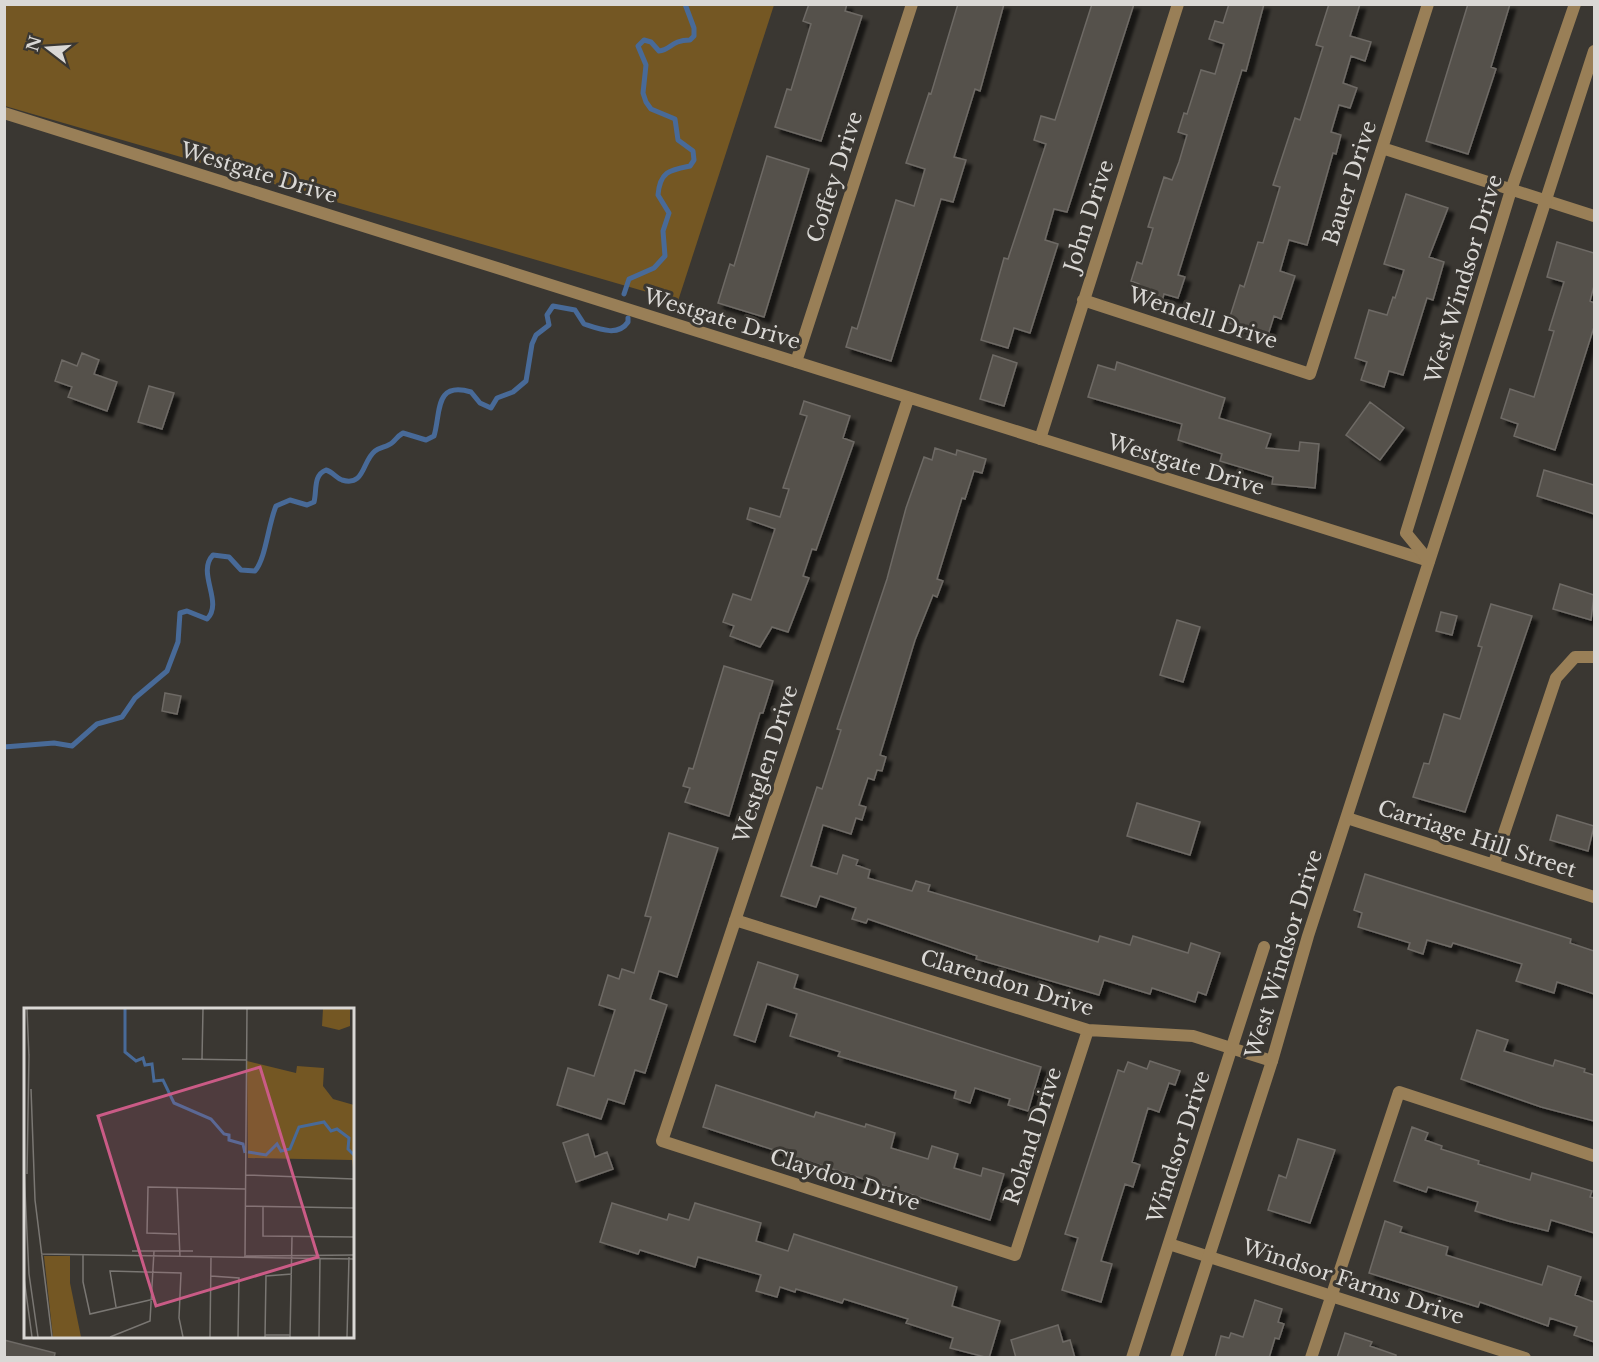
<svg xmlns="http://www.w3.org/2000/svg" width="1599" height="1362" font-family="'Libre Baskerville',serif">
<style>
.green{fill:#745723}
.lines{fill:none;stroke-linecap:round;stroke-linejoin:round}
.stream{stroke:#486a98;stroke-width:5}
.building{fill:#55514c;stroke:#6e6a65;stroke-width:1.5;filter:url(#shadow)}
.minor{stroke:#997f57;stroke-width:12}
.tertiary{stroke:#997f57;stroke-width:12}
.labels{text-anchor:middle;stroke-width:6;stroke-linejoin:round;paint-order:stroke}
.street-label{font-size:21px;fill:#dad8d5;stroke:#3a3732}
.inset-river{fill:none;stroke:#486a98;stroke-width:3}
.inset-road{fill:none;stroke:#7a7773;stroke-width:1.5}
.view{fill:#ca5b86;fill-opacity:0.15;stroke:#ca5b86;stroke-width:3}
.inset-edge{fill:none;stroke:#dad8d5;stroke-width:3}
</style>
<defs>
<filter id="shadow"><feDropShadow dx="5.5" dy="5.5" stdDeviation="1.5" flood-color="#0009"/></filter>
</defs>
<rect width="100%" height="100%" fill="#3a3732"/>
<path class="green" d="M4,5l1,-1 769,1 -96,296 -673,-195z"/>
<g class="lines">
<path class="stream" d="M624,294l5,-15 25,-11 11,-12 -2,-25 6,-18 -11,-18c2,-24 12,-25 32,-29l4,-6 -1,-9 -15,-11 -3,-21 -24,-10 -5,-7 -3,-9 3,-28 -8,-19 6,-6 7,2 8,9c12,-1 12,-11 31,-11l4,-4v-8l-9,-24
M4,747l50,-4 18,3 25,-22 25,-7 13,-19 32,-27 11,-29 2,-29 7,-2 20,8c17,-17 -11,-46 6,-64l16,2 12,13 14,1c11,-13 13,-46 21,-65l14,-6 17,5 7,-3c3,-11 -1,-27 12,-32 7,2 10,8 16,10 23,7 20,-19 33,-29 5,-4 13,-4 18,-9 4,-4 5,-6 10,-9l23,7 8,-4c7,-23 0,-55 37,-44l9,11 11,5 6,-10 16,-6 13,-11 6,-37 4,-9 13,-10 -2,-10 6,-9 22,4 9,14c15,5 34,13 44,-2v-4"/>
</g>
<path class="building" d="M809,4h38l-2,7 17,5 -41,125 -46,-14 12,-38 4,1 20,-66 -8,-3z
M958,4h46l-24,87 -5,-2 -21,68 12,3 -13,42 -12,-3 -50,162 -45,-14 6,-20 5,2 39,-129 18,6 11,-37 -19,-6 23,-70 2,1z
M1092,4h42l-67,208 -13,-3 -9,31 13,4 -28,89 -16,-5 -6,20 -27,-8 23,-82 4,1 38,-115 -12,-4 7,-24 14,4z
M1229,4h35l-18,67 -4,-1 -64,205 7,2 -7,21 -14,-4 -3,11 -26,-8 4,-13 -8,-3 6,-19 5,2 11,-36 -5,-1 16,-50 8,3 7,-18 8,-27 -9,-3 6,-19 3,1 14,-44 14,4 9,-30 -15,-5 6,-18 8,2z
M1329,4h31l-10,32 21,6 -6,19 -14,-5 -8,27 14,5 -7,20 -11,-3 -8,27 10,3 -5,19 -3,-1 -26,92 -18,-5 -9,31 15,5 -14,43 -7,-3 -6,19 -40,-12 12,-38 4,2 14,-45 5,1 17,-56 -7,-2 22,-67 5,2 23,-73 -7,-2z
M1468,4h42l-19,63 5,2 -28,85 -42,-13z
M767,156l42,13 -45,148 -46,-14 12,-39 4,2z
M1406,194l42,14 -19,49 15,5 -11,38 -6,-2 -24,77 -14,-4 -5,16 -23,-7 6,-18 -12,-4 14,-48 18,5 6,-18 2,1 9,-28 -20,-6z
M1557,242l37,11v33l-4,15 4,2v24l-39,123 -41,-14 4,-12 -17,-6 9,-29 24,8 20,-66 -5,-1 15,-48 -17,-5z
M82,353l17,7 -5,14 23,8 -10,29 -39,-14 4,-10 -17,-6 7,-21 15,6z
M993,355l24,8 -13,43 -24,-7z
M1117,362l108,36 -6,20 52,16 -5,14 33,3 1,-9 19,2 -4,44 -43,-4 1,-7 -53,-16 2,-7 -44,-14 4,-16 -94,-27 10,-32 17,5z
M149,386l25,7 -12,36 -24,-7z
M804,401l46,15 -7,22 11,4 -38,108 -4,-1 -9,27 6,2 -21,54 -16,-5 -12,20 -30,-11 4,-10 -11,-4 10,-28 18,6 24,-71 -28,-10 3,-11 30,9 9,-28 -6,-1 24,-72 -7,-2z
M1370,402l34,26 -24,32 -34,-25z
M935,448l21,7 1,-5 29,9 -4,14 -8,-2 -9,28 -3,-1 -25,81 6,2 -6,16 -4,-2 -18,45 -35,115 6,2 -4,14 -5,-1 -3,10 -6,-2 -9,27 7,2 -4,13 -6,-2 -5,16 -28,-9 -12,41 26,8 6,-19 15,5 -2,5 14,5 -2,8 44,13 4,-10 14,4 -2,6 170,51 2,-6 30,9 3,-9 55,17 3,-10 29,10 -14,42 -8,-3 -3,10 -43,-14 -2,6 -46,-14 -5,15 -123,-36 1,-3 -109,-37 -2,4 -14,-4 4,-11 -36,-12 -4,11 -35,-11 36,-109 5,2 19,-59 -4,-1 50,-150 19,-71 18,-51 8,3z
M1544,470l50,15v29l-57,-18z
M1560,584l34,11 -3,25 -38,-11z
M1491,604l41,12 -67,196 -52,-15 11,-34 5,1 15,-50 16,5 22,-72 -4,-1z
M1441,612l16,4 -5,19 -16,-4z
M1177,620l23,7 -17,55 -23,-7z
M724,666l49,15 -10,32h-3l-31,103 -44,-14 5,-14 -7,-2 6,-18 4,1z
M165,693l16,3 -4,18 -15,-3z
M1137,803l63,19 -10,33 -63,-19z
M1557,815l37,11 -6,25 -38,-11z
M669,833l49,15 -41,129 -18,-6 -9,28 17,6 -22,68 -10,-3 -11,34 -16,-5 -7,20 -44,-14 11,-37 26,8 21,-66 -16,-5 9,-30 11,4 3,-10 12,4 17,-56 -6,-1z
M1365,874l206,65 -1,4 24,8v43l-37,-12 -3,11 -38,-12 6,-17 -69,-21 -2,4 -24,-7 -4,14 -15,-5 2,-6 -52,-16 4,-14 -8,-3z
M758,962l40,13 -4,13 247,79 -13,44 -20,-6 2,-6 -35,-11 -5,15 -16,-5 2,-7 -118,-35 2,-4 -50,-16 7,-22 -30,-10 -12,38 -21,-7z
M1477,1030l31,10 -4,11 49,15 2,-6 30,9 -1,3 10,3v46l-53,-14 -80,-28z
M1150,1061l30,10 -5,14 -6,-2 -10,29 -11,-4 -16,54 8,3 -7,22 -8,-3 -24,77 11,3 -11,38 -39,-12 16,-52 -13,-4 53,-164 6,2 4,-10 19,7z
M716,1085l98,32 2,-5 49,15 1,-3 29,9 -4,15 37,11 4,-13 26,8 -4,14 27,8 2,-8 21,6 -14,46 -287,-93z
M1412,1127l16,6 -3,7 17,6 -1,3 38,12 -1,3 52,16 2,-7 60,18 -2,6 4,1v35l-43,-13 -3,11 -40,-10 -33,-10 3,-9 -50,-15 -2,5 -32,-11z
M588,1134l7,23 12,-5 6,17 -37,13 -13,-39z
M1298,1139l37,11 -25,73 -42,-13 11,-35 7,3z
M612,1203l55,17 2,-6 20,6 6,-17 66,20 -5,18 32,10 6,-17 163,53 -5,19 48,15 -11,37 -39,-10 3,-10 -47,-15 2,-4 -64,-20 -2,4 -46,-14 -1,3 -15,-5 -3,10 -21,-6 5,-16 -63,-18 -3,10 -55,-17 -2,4 -38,-12z
M1385,1221l17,6 -2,5 48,15 -2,8 96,30 6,-19 33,11 -6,18 19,7v40l-20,-7 3,-8 -27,-9 -2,8 -68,-24 -2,5 -109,-34z
M1255,1300l27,9 -4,13 6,2 -5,15 -4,-1 -6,20h-54l6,-22 8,2 2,-5 12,4z
M1058,1325l5,17 7,-2 5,18h-59l-5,-18z
M1345,1333l27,9 -2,4 26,9v3h-59z
M4,1340l51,13 -1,5h-50z"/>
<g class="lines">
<path class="minor" d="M4,113l1425,448
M1382,148l212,68
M1083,300l227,74 118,-370
M796,362l116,-358
M908,399l-246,742 353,114 73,-225
M1040,439l138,-435
M1347,818l247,79
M1494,863l62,-185 19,-21h19
M735,920l353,110 105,6 79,25
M1169,1244l356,114
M1132,1358l132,-411
M1311,1358l88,-266 195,64"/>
<path class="tertiary" d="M1429,561l-23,-28 105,-343 64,-186
M1176,1358l96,-297 36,-125 286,-885"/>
</g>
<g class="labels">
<g class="street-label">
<text transform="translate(259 173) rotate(17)" y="7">Westgate Drive</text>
<text transform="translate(835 177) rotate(-72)" y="7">Coffey Drive</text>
<text transform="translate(1350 183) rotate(-72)" y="7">Bauer Drive</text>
<text transform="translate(1089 216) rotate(-72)" y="7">John Drive</text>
<text transform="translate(1464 279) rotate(-73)" y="7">West Windsor Drive</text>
<text transform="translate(1203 318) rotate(18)" y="7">Wendell Drive</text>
<text transform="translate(722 319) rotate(17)" y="7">Westgate Drive</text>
<text transform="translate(1186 465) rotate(17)" y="7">Westgate Drive</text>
<text transform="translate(766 764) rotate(-72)" y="7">Westglen Drive</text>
<text transform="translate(1477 839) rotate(18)" y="7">Carriage Hill Street</text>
<text transform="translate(1284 954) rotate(-73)" y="7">West Windsor Drive</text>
<text transform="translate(1007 983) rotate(17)" y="7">Clarendon Drive</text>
<text transform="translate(1033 1136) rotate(-72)" y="7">Roland Drive</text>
<text transform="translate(1179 1147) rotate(-72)" y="7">Windsor Drive</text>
<text transform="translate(845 1180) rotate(18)" y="7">Claydon Drive</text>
<text transform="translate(1353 1282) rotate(18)" y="7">Windsor Farms Drive</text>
</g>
</g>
<g transform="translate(24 1008)">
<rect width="330" height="330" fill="#3a3732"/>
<path d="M299,1h27v17l-11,4 -17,-4zM223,53l49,12 1,-7 27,2 -1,18 10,13 21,6v71l-2,-16 -104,-2zM20,248h26v27l11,54h-28z" fill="#745723"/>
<path class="inset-river" d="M101,1v43l11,9 7,-3 2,7 7,-1 2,17 9,-1 11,23 37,16 13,15 5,1v5l14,4 2,9M224,144l18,3 11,-11 4,7 9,-2 9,-22 25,-5 7,9 6,-2 12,9 -1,11 6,6"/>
<path class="inset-road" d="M3,1l2,48M158,51l64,1M178,51l1,-50M7,81l4,111 17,137M0,162l5,104 9,63M3,166l2,-120M222,167l108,4M153,180l3,69M221,198l109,2M239,198v30l91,1M153,226l-30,-1 1,-46 97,2M108,243h61M17,246l313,5M59,247v27l7,32 64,-15M222,248l108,-1M221,249l2,-248M187,268l28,2 -1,59M0,270l8,59M92,299l-6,-36 71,2 -2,45 4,19M241,327h25M86,329l40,-16 4,-70M186,329l1,-80M241,329l1,-61 26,-2M266,329l2,-100M295,329l1,-79M323,329l2,-80"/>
<path class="view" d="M236,59l58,190 -162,49 -58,-190z"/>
<rect width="330" height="330" class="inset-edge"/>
</g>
<rect width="1599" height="1362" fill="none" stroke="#dad8d5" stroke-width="12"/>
<g transform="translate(48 48) rotate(287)" stroke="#3a3732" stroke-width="4.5" paint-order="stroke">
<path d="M0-4.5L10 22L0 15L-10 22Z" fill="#dad8d5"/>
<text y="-9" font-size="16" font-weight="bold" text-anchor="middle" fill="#dad8d5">N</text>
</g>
</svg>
